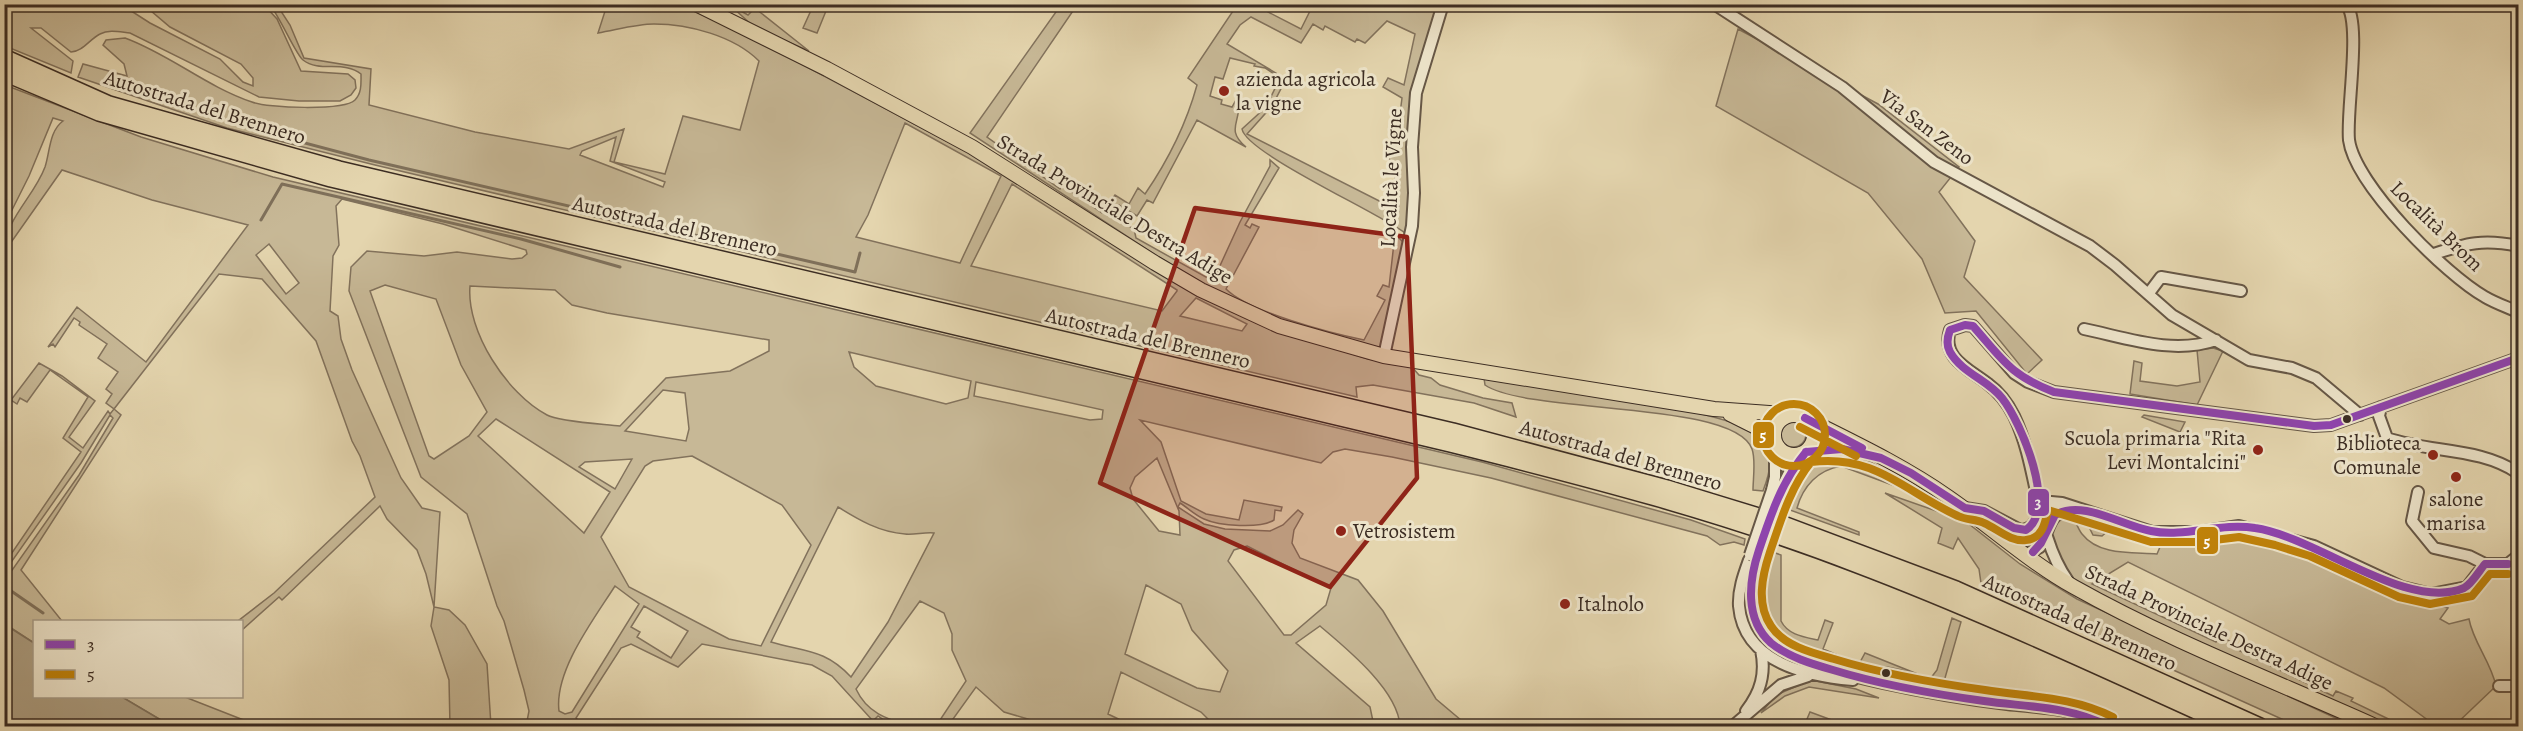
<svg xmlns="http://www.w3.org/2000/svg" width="2523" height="731" font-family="Alegreya,serif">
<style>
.green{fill:#c7b896;stroke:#82725c;stroke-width:1.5;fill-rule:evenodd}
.water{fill:#ab9c7f;stroke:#7f705a;stroke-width:1.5}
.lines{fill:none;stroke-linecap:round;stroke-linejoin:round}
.stream{stroke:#7f705a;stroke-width:3}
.minor-casing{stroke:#665746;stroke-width:14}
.major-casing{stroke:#3c2d23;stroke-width:16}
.highway-casing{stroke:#3c2d23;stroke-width:18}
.minor{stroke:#ede4ca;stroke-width:10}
.major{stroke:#e4d5ae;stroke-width:14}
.highway{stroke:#e4d5ae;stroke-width:15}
.minor-bridge-casing{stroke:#665746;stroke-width:14;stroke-linecap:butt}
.minor-bridge{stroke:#ede4ca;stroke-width:10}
.bus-1-casing{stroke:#ede4ca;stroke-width:12}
.bus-2-casing{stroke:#ede4ca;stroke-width:12}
.bus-1{stroke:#8e44ad;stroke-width:8}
.bus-2{stroke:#bf820a;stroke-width:8}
.marked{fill:#8f2418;fill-opacity:0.2;stroke:#8f2418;stroke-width:4.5;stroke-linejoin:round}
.poi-dot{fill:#8f2418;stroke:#ede4ca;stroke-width:2}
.bus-dot{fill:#3c2d23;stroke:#ede4ca;stroke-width:2}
.labels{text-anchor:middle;stroke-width:6;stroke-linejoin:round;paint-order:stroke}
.poi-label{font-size:21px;fill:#3c2d23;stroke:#ede4ca;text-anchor:start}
.street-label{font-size:21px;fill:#3c2d23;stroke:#ede4ca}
.line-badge{stroke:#ede4ca;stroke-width:2}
.badge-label{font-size:16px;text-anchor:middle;font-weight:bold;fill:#fff}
</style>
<rect width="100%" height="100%" fill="#e4d5ae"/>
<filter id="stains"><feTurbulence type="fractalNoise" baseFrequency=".00333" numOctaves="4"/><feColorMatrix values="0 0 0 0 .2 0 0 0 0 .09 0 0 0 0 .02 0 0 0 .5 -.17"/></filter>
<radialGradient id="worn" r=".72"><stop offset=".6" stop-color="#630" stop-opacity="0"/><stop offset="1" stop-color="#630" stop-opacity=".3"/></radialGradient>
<path class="green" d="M636,4l44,1 57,25 268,142 192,123 64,30 107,34 43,7 8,9 12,3 9,7 43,13 29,5 4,14 -42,-14 -101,-18 -17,2 1,10 -982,-232 -148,-37 -149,-51 5,-13 44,12 -3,-12 -21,-19 3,-5 19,-2c44,16 82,49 127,64 15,6 92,9 103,-2 7,-7 6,-17 6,-26 -17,-14 -41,-1 -58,-14 -7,-5 -23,-43 -33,-55h7l13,20 14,33 67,11 -2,36 106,27 94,17 55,-20 -10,33 51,12 18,-58 57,14 19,-69c-25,-25 -70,-37 -105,-37 -18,0 -38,6 -56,9l9,-28zM905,123l96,53 -41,87 -104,-26 12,-22zM616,137l-6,24 55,21 -2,5 -83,-32 2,-4zM1012,184l165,106v1l-15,20 -191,-45zM1196,298l51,26 -5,7 -62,-15z
M4,5h118l28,18 70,36 23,23 10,4v-8l-12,-14 -71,-37 -26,-22h120l13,14 24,52 47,3 7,6 1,8 -5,7 -11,6h-41l-40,-4 -129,-64c-10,-1 -21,-4 -30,1 -10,5 -18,18 -29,18l-30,-24h-10l42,33 -2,12 -66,-27z
M730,5l18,10 5,-5v-5h4l-1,4 53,42 -55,-24z
M1058,5h19l-90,132 73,52 2,-4 40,28 13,-18 14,9 9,-16 7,6c24,-35 41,-69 52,-109l-9,-7 49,-73h34l-3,7 33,17 12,-24h125l-21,72 -8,140 -4,16c-26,-20 -159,-80 -163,-104l24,-22 14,-29 -15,-10 -11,-2 1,-2 -25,-6 -7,21 -8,-2 -5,19 12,4 -1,4 11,3 4,-7c9,20 -13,28 10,47l-49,-27 -44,83 -6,-3 -10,16 -18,-11 -7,11 22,13 2,9 77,43 27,-59 30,-56v-6l9,8 -34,57 5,3 2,-4 7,3 -33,62c23,23 104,44 138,51l21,-40 -8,-4 6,-11 6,2 6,-53 9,9 -23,104 -4,2 -95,-27 -55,-24 -67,-40 -190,-125 86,-121zM1251,17l50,26 12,-19 10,6 2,-4 30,16 2,-3 8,4 22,-22 28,13 -11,51 -16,-7 -5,9 19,11 -5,39 -8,21 10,32v21l-152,-77 25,-28 14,-27 -59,-35 13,-19z
M813,6l13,5 -9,22 -14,-5z
M1738,29l140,75 81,63 -20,25 36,49 -11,36 78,83 -15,14 -51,-63 -31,2 -23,-54 -54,-66 -152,-87z
M5,85l136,52 132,40 1209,285 209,58 54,19 -1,6 -10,-3 -14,3 -13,-9 -216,-58 -99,-21 -47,-8 -12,3 -12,11 -181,-43 21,22 20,59 25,13 33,6 5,-20 38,7 -1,4 -6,-1 -1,10c-14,9 -55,6 -70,-1 -9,-4 -16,-11 -24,-16l-2,4 26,17 21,5 45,2 13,-6 15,-15 5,4 -9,16 -2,13 8,15 58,22 25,31 53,88 32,27h-68c-2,-36 -54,-78 -80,-100l-24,17 74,64 4,19h-159l-14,-14 -80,-40 -13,42 25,12h-94l-8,-6 -27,-8 -28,-25 -28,39h-12l30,-45 -14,-31v-16l-8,-21 -24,-12 -64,88c11,24 31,30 54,37l-22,-3 -10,-7 -5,5 -41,-45 -20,-11 -110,-21 -24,23 -47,-23 -10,4 -45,70 7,8h-57l3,-15 -5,-21 -20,-69 -7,-15 -30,-92 -46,-37 -72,-186 2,-24 16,-16 57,5 33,-4 55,7 10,-1 5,-4 -1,-4 -83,-26 -101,-25 -6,7 3,39 -6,11 -3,55 8,5 3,23 11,31 49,108 21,30 18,4 -6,95 15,3 16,15 22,39 4,62h-41l-1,-46 -18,-54 3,-19 -8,-33 -9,-24 -30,-31 -7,-13 -98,94 -3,-3 -37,33v-8l-4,-1 36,-28 101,-96 -15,-41 -8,-15 -36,-100 -54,-62 -43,-5 -105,135 7,6 -100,155 41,51 -28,1v21l-29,-19v-50l3,2 71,-101 34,-57 -3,-3 -29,48 -76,108v-8l76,-111 -18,-14 25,-41 -38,-27 -23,32 -7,-4 -3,6 -6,-4 28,-37 23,13 33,25 -26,36 14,11 25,-37 2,3 4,-5 -8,-6 6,-9 -6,-5 12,-17 -20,-14 9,-14 -28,-19 1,-3 -6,-4 -19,29 -2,-3 -5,3 29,-40 69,55 102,-137 -96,-25 -90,-30 -57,81c-1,-31 29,-54 40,-84 5,-15 4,-36 18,-46l-10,-3 -24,58 -24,48zM269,244l30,39 -13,11 -30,-39zM385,285l51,14 25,66 26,47 -18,24 -35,23 -5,-3 -59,-165zM470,286l85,4 17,15 35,8 162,27v11l-39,20 -64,7 -46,48c-16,-2 -61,-4 -73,-11 -40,-21 -81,-84 -77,-129zM849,352l122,29 -3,17 -22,6 -70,-18 -22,-19zM976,382l127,28 -1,9 -12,1 -116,-24zM663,390l22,3 4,36 -3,12 -61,-10zM496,419l114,73 -26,41 -106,-97zM692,456l90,49 29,40 -50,101 -32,-7 -100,-52 -28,-50 44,-71 8,-5zM1157,458l22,53 1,24 -21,-4 -26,-32 -3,-11 5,-11zM632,459l-17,30 -36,-22 6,-5zM838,507c21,13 41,25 67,27 9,1 20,-2 29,-1l-46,89 -37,55c-26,-28 -46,-25 -80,-35zM1247,546l84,42 -5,17 -35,30h-7l-56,-74 6,-11zM1146,585l35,19 11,26 36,41 -8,21 -23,-4 -72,-34zM615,586l24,18 -67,108 -7,2 -6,-3c-5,-40 35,-92 56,-125zM644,606l44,25 -17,27 -34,-21 3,-5 -9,-5z
M2213,348l10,3 -26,54 -67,-11 4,-33 8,2 -2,18 37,5 23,-4 -3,-32z
M1484,378c48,7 248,31 276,58 16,15 10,37 3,55l-10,-1c0,-11 3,-30 -1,-41 -18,-49 -222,-34 -267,-64z
M2144,415l41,7 -5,10 -38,-15z
M1780 434a13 13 0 1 1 26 0a13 13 0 1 1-26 0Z
M1815,454h35l17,6 74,43 -100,-37c-23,4 -38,20 -44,42l62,24v3l-80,-29c6,-22 15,-40 36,-52z
M1885,493l80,28 55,43 57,35 276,127h-56l-316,-143 -2,-14 -21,-31 -5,11 -15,-6 4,-15z
M2068,516l5,1c3,5 5,12 9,17 17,22 51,18 75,20l6,-14c31,-1 66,-8 97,-1 53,12 105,36 156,55v6l32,8 -8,11 9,5 20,-5c4,23 22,43 27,67l-42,40h-18l-52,-38 -256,-126 -36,22 124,58 3,-6 23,11 -2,4 93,45 3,-5 17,7 -2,3 52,25h-9l-53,-20 -191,-86 -58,-30 -21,-12 -13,-18 -7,-28 6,-12z
M2084,517l38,13h-13l-7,6 -9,-1z
M1764,549l17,6v66c7,14 23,16 37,19l7,-20 8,3 -10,26 36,15 6,-11 65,26 7,-9 15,-52 9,4 -18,63c-18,-8 -36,-15 -56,-18 -12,-2 -24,2 -36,0 -72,-10 -112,-43 -87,-118z
M1811,680l45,9 23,9 -70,-11 -24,9 -24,17 15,-18z
M122,697h63l74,29h-88z
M1810,712l38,14h-44z"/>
<path class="water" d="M4,624l30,19v53l88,1 49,29h-166z"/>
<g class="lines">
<path class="stream" d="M252,129l117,31 486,112 5,-19
M261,220l21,-36 239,55 99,28
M4,586l39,27"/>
<defs>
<path id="minor" d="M1714,4l128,83 92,75 156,84 25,19 57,50 77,45 43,8 24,10 44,37
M2346,4c16,18 0,107 3,136 6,45 97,135 136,157 10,6 22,10 33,15
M2434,254c33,-11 50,-15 84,-8
M2149,293l12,-16 80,14
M2084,329c43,9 89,26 132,11
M1384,356l28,-130 2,-33 -2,-46 4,-54 27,-89
M2381,407l-2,9 8,22c43,15 93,9 131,35
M1772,490l3,-13v-35
M2418,492l-6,29 22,27 35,8 16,8h23l10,-8
M1779,493l12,-24 15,-17
M2040,501l22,2 90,29h46l41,-6 75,20 88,41 29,7 36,-7 18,-23
M1965,508l19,3 36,19c14,0 17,-11 20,-23
M2025,555l15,-8c13,-22 6,-38 39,-35
M1749,560c-5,14 -11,30 -10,46 5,57 68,70 114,74
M1755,563c-7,29 -8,57 16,80 34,31 186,55 236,61 35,4 70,4 101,22
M2068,581c-33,-46 -29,-113 -54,-165 -6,-12 -15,-24 -26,-32 -19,-15 -47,-26 -38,-54l15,-5 8,1 41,47 14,9 26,10 260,34 17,-1 187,-67
M2499,686h19
M1746,711c15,-19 20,-38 15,-61
M1733,726l48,-41 27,-9"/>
<path id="major" d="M696,4l131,65 145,78 183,116 46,27 78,36 105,30 330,53 82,6
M1730,414l44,22
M1774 435a20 20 0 1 1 40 0a20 20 0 1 1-40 0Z
M1805,418c48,24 99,48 143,79 42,29 81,65 126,90 96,54 201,94 301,139
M1806,452l29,-3 26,4"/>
<path id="highway" d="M4,57l105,47 230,65 1114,262 214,57 108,33 181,68 304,137
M4,73l95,40 232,66 1119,265c137,34 273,69 405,120 127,48 250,106 374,162"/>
</defs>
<use href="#minor" class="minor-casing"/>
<use href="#major" class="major-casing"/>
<use href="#highway" class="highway-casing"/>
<use href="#minor" class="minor"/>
<use href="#major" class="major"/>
<use href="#highway" class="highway"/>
<defs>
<path id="minor-bridge" d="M1750,555l22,-65
M1755,563l24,-70"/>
</defs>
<use href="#minor-bridge" class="minor-bridge-casing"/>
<use href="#minor-bridge" class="minor-bridge"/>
<defs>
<path id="bus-1" d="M1805,418l57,30
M1806,452l36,-3 39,9 30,15 54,35 19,3 30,17 12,2c32,-21 -5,-108 -24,-132 -14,-18 -40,-25 -52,-46 -4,-7 -3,-14 0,-22l15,-5 8,1c30,34 37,49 81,66l260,34 17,-1 187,-67
M1806,452c-24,29 -35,62 -47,98 -10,30 -15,69 12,93 17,14 41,21 62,27 49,15 100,24 151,31 42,6 85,5 124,25
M2033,552l8,-9 14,-28c28,-16 67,11 96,16 34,7 69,-9 104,-3 62,9 152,84 209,60 8,-4 15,-17 21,-24h23"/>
<path id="bus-2" d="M1763 435a31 31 0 1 1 62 0a31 31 0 1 1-62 0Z
M1800,427l56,29
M2113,717c-41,-21 -85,-20 -128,-27 -51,-7 -102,-16 -151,-31 -22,-6 -50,-13 -63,-33 -15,-22 -9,-50 -1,-74 11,-32 20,-64 41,-90 65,-8 94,30 147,54 8,4 18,3 26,7 14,6 26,19 42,17 16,-1 19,-16 22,-30l103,32h47l41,-5 36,8 35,11 89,41 31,7 42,-8 18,-22h18"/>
</defs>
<use href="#bus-1" class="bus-1-casing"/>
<use href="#bus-2" class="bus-2-casing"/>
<use href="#bus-1" class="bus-1"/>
<use href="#bus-2" class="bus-2"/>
</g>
<path class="marked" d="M1195,208l212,29 10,241 -87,109 -230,-104z"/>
<g class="poi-dot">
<circle cx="1224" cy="91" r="6"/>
<circle cx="2258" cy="450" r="6"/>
<circle cx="2433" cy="455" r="6"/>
<circle cx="2456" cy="477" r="6"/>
<circle cx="1341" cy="531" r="6"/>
<circle cx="1565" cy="604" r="6"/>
</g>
<g class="bus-dot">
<circle cx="2347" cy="419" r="5"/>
<circle cx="1886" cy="673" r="5"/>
</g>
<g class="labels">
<g class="poi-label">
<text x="1236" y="86">azienda agricola<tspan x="1236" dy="24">la vigne</tspan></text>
<text x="2246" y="445" text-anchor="end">Scuola primaria "Rita<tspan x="2246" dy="24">Levi Montalcini"</tspan></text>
<text x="2421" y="450" text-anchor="end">Biblioteca<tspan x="2421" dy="24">Comunale</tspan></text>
<text x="2456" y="506" text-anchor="middle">salone<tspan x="2456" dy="24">marisa</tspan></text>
<text x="1353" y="538">Vetrosistem</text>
<text x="1577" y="611">Italnolo</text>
</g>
<g class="street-label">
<text transform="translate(205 107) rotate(17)" y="7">Autostrada del Brennero</text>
<text transform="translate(1927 127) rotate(37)" y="7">Via San Zeno</text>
<text transform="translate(1391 178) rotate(-87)" y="7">Località le Vigne</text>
<text transform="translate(1115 209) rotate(31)" y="7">Strada Provinciale Destra Adige</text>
<text transform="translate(675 226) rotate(13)" y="7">Autostrada del Brennero</text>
<text transform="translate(2437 226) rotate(44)" y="7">Località Brom</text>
<text transform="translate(1148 338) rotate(13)" y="7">Autostrada del Brennero</text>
<text transform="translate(1621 455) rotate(16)" y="7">Autostrada del Brennero</text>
<text transform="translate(2080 622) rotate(24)" y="7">Autostrada del Brennero</text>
<text transform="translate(2209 627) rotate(25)" y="7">Strada Provinciale Destra Adige</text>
</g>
</g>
<g class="line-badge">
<rect x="1752" y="421" width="23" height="28" rx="6" fill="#bf820a"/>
<rect x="2027" y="488" width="23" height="29" rx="6" fill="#8e44ad"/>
<rect x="2196" y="526" width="23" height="29" rx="6" fill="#bf820a"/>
</g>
<g class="badge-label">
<text x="1763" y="441">5</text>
<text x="2038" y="508">3</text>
<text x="2207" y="547">5</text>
</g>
<rect width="2523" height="731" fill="none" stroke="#e4d5ae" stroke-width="24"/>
<rect x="6" y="6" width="2511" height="719" fill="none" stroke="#3c2d23" stroke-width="3"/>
<rect x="12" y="12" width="2499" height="707" fill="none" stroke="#3c2d23" stroke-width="1.5"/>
<rect x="33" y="620" width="210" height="78" fill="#ede4ca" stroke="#a69b87" stroke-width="1.5"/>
<rect x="45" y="640" width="30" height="9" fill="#8e44ad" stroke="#a69b87" stroke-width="1.5"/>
<text x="87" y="650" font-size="18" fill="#3c2d23">3</text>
<rect x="45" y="670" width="30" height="9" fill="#bf820a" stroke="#a69b87" stroke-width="1.5"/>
<text x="87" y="680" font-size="18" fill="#3c2d23">5</text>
<rect width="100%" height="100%" filter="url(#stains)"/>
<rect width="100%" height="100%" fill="url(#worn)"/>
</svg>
